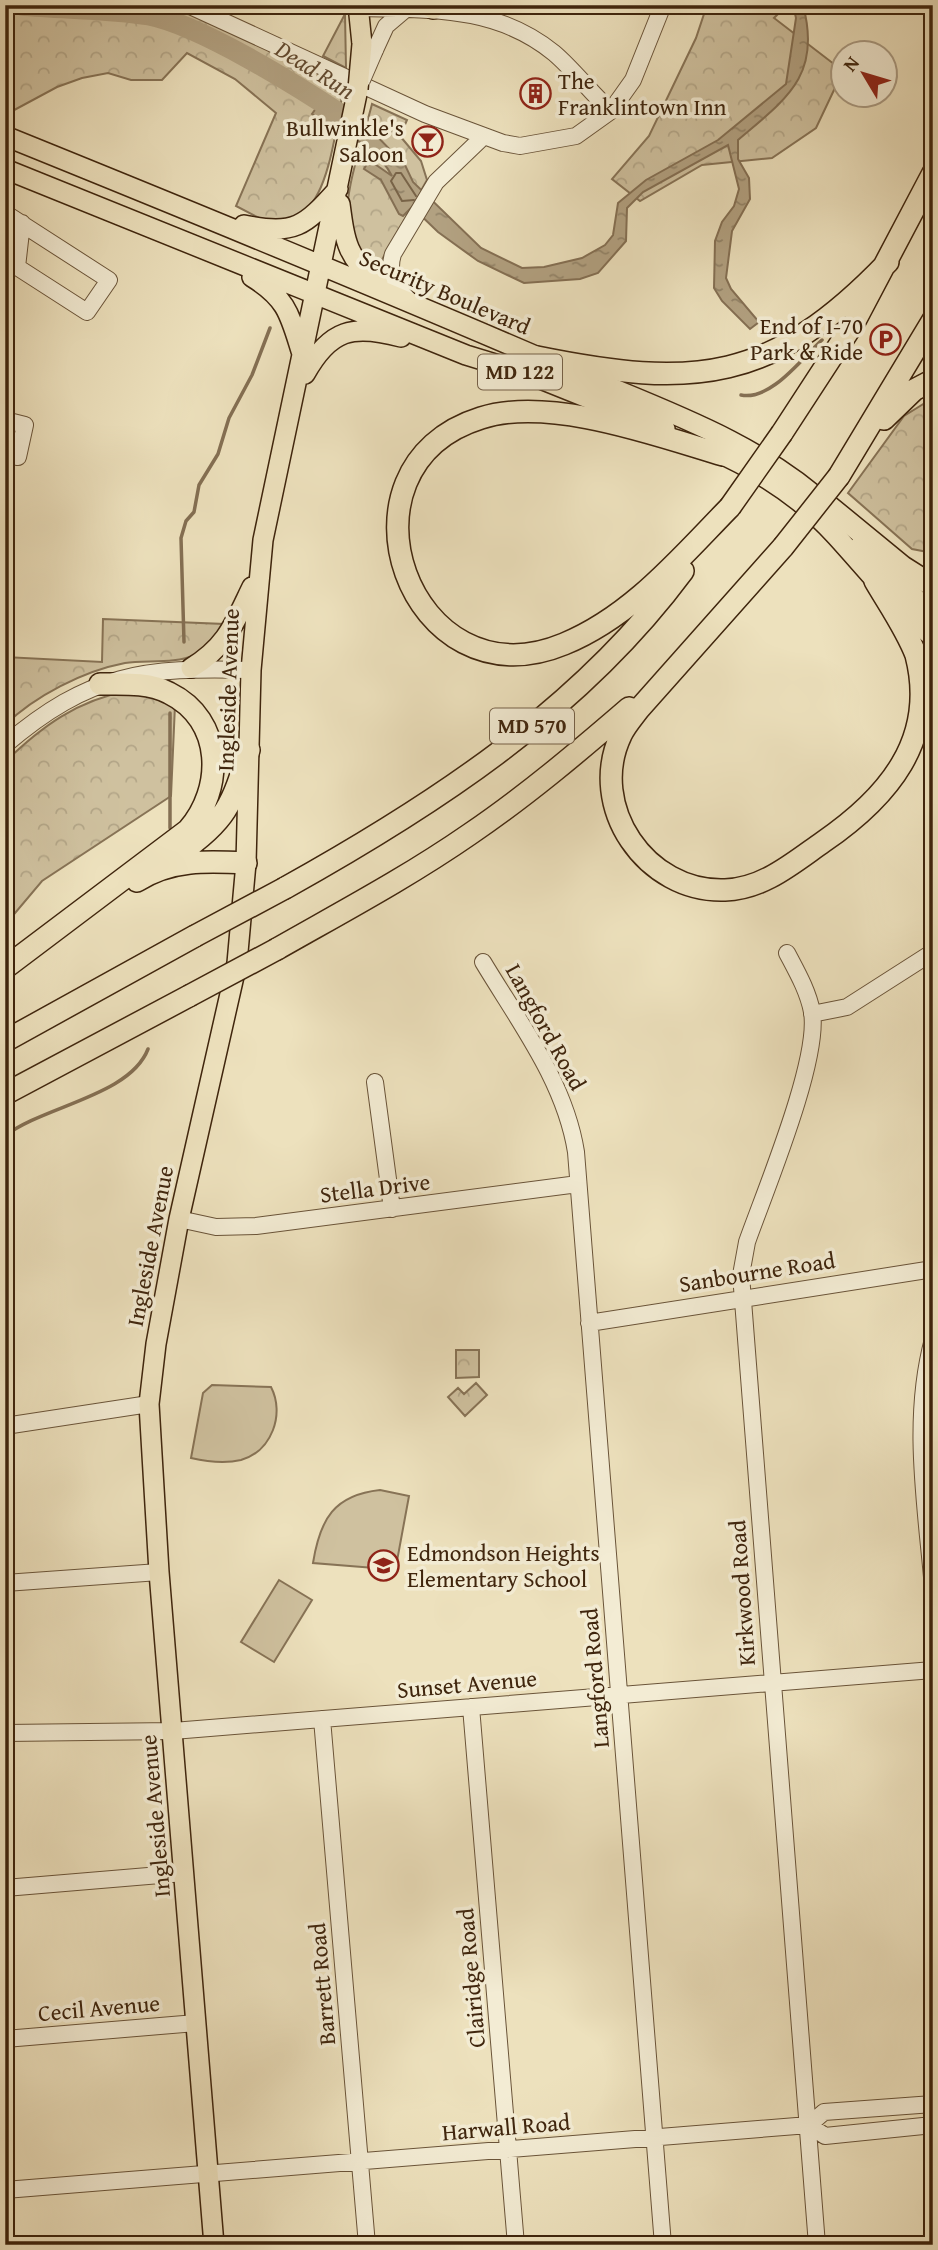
<svg xmlns="http://www.w3.org/2000/svg" width="938" height="2250" font-family="'Gentium Book Plus',serif">
<style>
.forest{fill:url(#forest-crowns);stroke:#877356;stroke-width:2}
.garden{fill:#cfc19f;stroke:#877356;stroke-width:2}
.water{fill:url(#water-ripples);stroke:#846f53;stroke-width:2}
.lines{fill:none;stroke-linecap:round;stroke-linejoin:round}
.shore{stroke:#786347;stroke-width:2}
.stream{stroke:#846f53;stroke-width:3.5}
.river{stroke:#b2a181;stroke-width:21}
.minor-casing{stroke:#6a5439;stroke-width:18}
.major-casing{stroke:#3f250d;stroke-width:22}
.highway-casing{stroke:#3f250d;stroke-width:24}
.minor{stroke:#f3ecd4;stroke-width:16}
.major{stroke:#ede1bd;stroke-width:19}
.highway{stroke:#ede1bd;stroke-width:21}
.minor-bridge-casing{stroke:#6a5439;stroke-width:18;stroke-linecap:butt}
.major-bridge-casing{stroke:#3f250d;stroke-width:22;stroke-linecap:butt}
.highway-bridge-casing{stroke:#3f250d;stroke-width:24;stroke-linecap:butt}
.minor-bridge{stroke:#f3ecd4;stroke-width:16}
.major-bridge{stroke:#ede1bd;stroke-width:19}
.highway-bridge{stroke:#ede1bd;stroke-width:21}
.labels{text-anchor:middle;stroke-width:7;stroke-linejoin:round;paint-order:stroke}
.shield{fill:#f3ecd4;stroke:#756149;stroke-width:2}
.shield-label{font-size:21px;font-weight:bold;fill:#3f250d}
.poi-label{font-size:23px;fill:#3f250d;stroke:#f3ecd4;text-anchor:start}
.street-label{font-size:23px;fill:#3f250d;stroke:#f3ecd4}
.water-label{font-size:24px;font-style:italic;fill:#624a30;stroke:#f3ecd4}
</style>
<defs>
<pattern id="forest-crowns" width="20" height="18" patternUnits="userSpaceOnUse" patternTransform="scale(1.75)"><rect width="20" height="18" fill="#cfc19f"/><path d="M2 6a3 3 0 1 1 6 0M12 15a3 3 0 1 1 6 0" fill="none" stroke="#b3a688"/></pattern>
<pattern id="water-ripples" width="26" height="14" patternUnits="userSpaceOnUse" patternTransform="scale(1.75)"><rect width="26" height="14" fill="#b2a181"/><path d="M2 4q2-2 4 0t4 0M15 11q2-2 4 0t4 0" fill="none" stroke="#928368"/></pattern>
</defs>
<rect width="100%" height="100%" fill="#ede1bd"/>
<filter id="stains"><feTurbulence type="fractalNoise" baseFrequency=".00286" numOctaves="4"/><feColorMatrix values="0 0 0 0 .2 0 0 0 0 .09 0 0 0 0 .02 0 0 0 .5 -.17"/></filter>
<radialGradient id="worn" r=".72"><stop offset=".6" stop-color="#630" stop-opacity="0"/><stop offset="1" stop-color="#630" stop-opacity=".3"/></radialGradient>
<path class="forest" d="M5,5h171l168,81c-7,34 -13,101 -38,124 -8,8 -24,11 -35,14l-35,-18 40,-93 -41,-34 -48,-26 -25,27h-31l-23,-7 -26,5 -25,9 -52,28z
M707,5h80l-13,13 69,53 -27,57 -44,30 -70,7 -62,36 -28,-22 37,-43 47,-98z
M345,14l1,54 -23,-12z
M372,104l35,16 -7,16 21,25 6,19 -52,92c-11,-13 -21,-24 -26,-41 -9,-31 15,-94 23,-127z
M933,398v155l-21,-4 -64,-56 56,-77z
M103,619l121,5c-5,11 -17,26 -29,31 -20,9 -48,5 -70,8 -42,8 -90,33 -120,62v-68l97,5z
M128,691l20,2 27,12 -4,91 -129,85 -37,44v-163c37,-36 73,-62 123,-71z
M456,1350h23v27l-23,1z
M476,1383l11,12 -22,21 -17,-19 10,-9 6,6z"/>
<path class="garden" d="M212,1385l59,2c14,27 1,64 -30,73 -16,4 -33,2 -50,-2l12,-65z
M380,1490l29,6 -12,65 -10,8 -74,-6c7,-44 21,-68 67,-73z
M279,1580l33,20 -38,62 -33,-20z"/>
<path class="water" d="M793,5h10c19,71 -17,94 -65,135v19l11,19 1,21 -18,32 -6,47 5,11 28,33 -9,7 -28,-28 -8,-13 1,-47 7,-19 12,-16 5,-17 -11,-44 -85,47 -16,16 -1,33 -28,32 -18,6 -56,4 -46,-22 -40,-29 -26,-25 -9,9 -4,-2 -18,-34 -17,-11 5,-9 23,16c-17,-33 -52,-43 -80,-62l12,-17 46,32 35,36 8,17 68,66 41,20 22,-1 38,-9 23,-13 8,-10 5,-32 28,-23 72,-40 68,-56 10,-66z"/>
<g class="lines">
<path class="shore" d="M414,200l-12,1 -11,-20 5,-8h5l15,23"/>
<path class="stream" d="M741,395c30,6 61,-37 81,-55
M184,642l-3,-104 5,-17 8,-9 5,-27 19,-31 11,-36 23,-43 18,-47
M170,713v115
M5,1136c38,-30 125,-40 143,-87"/>
<path class="river" d="M21,5c42,4 87,3 128,10 51,10 149,71 194,101"/>
<defs>
<path id="minor" d="M188,5l237,109 78,29 17,3 56,-10 35,-25 22,-31 30,-75
M359,8c70,2 136,-3 195,45 20,17 37,40 57,58
M375,50l11,-24 20,-17
M5,213l104,67 -22,32 -70,-45 5,-44
M410,301c-15,-14 -23,-27 -17,-47l43,-72 48,-46
M5,420l20,5 -7,32 -13,-2
M5,745c84,-72 139,-78 246,-75
M787,953c10,19 21,38 25,59 8,48 -47,179 -65,230l-6,33 76,970
M483,962c36,60 82,120 93,190l87,1093
M812,1014l35,-7 86,-55
M375,1082l17,127
M179,1219l37,8 40,-1 322,-42
M589,1323l344,-54
M933,1339c-22,81 -7,167 0,249
M5,1426l144,-22
M5,1583l154,-11
M471,1707l45,538
M322,1719l45,526
M5,1733l168,-2 760,-61
M5,1888l179,-15
M5,2039l191,-16
M809,2125l16,11 108,-11
M5,2190l804,-65 15,-13 109,-8"/>
<path id="major" d="M358,5l4,39
M426,5l7,4
M5,136c183,74 366,149 547,227 95,42 202,74 279,147
M5,169l461,186 62,19 137,55
M340,204c5,38 7,54 38,79
M244,225c51,10 60,2 94,-36
M252,277c36,22 38,39 50,77
M305,374c25,-45 48,-50 96,-37
M708,448c48,21 93,49 128,88 32,35 60,71 97,101
M862,541l71,76
M191,668c36,-22 43,-44 61,-81
M214,2245l-55,-673 -10,-168 7,-60 23,-125 58,-256 9,-100 5,-193 12,-130 95,-451"/>
<path id="highway" d="M537,357c158,32 235,26 351,-95
M884,419l30,-29 19,-10
M782,433l73,-112 78,-148
M723,455c-67,-20 -174,-59 -242,-37 -157,49 -71,290 83,226 68,-28 116,-86 166,-137
M839,476l94,-156
M820,499l83,68 30,19
M783,547l-144,162c-6,8 -14,17 -18,26 -34,71 25,158 104,155 38,-1 68,-27 98,-48 64,-44 115,-102 93,-187 -10,-26 -27,-50 -41,-74
M178,854c49,-33 54,-50 71,-104
M137,881c34,-22 71,-20 109,-18
M285,888c149,-83 295,-178 398,-317
M277,949c65,-37 131,-72 193,-115 56,-38 108,-82 159,-126
M5,968l183,-138c36,-41 36,-110 -19,-137 -21,-11 -47,-9 -69,-9
M5,1041l190,-105
M5,1094l184,-98"/>
</defs>
<use href="#minor" class="minor-casing"/>
<use href="#major" class="major-casing"/>
<use href="#highway" class="highway-casing"/>
<use href="#minor" class="minor"/>
<use href="#major" class="major"/>
<use href="#highway" class="highway"/>
<defs>
<path id="minor-bridge" d="M362,80l13,-30"/>
<path id="major-bridge" d="M358,89l4,-45"/>
<path id="highway-bridge" d="M730,507l52,-74
M783,547l56,-71
M195,936l90,-48
M189,996l88,-47"/>
</defs>
<use href="#minor-bridge" class="minor-bridge-casing"/>
<use href="#major-bridge" class="major-bridge-casing"/>
<use href="#highway-bridge" class="highway-bridge-casing"/>
<use href="#minor-bridge" class="minor-bridge"/>
<use href="#major-bridge" class="major-bridge"/>
<use href="#highway-bridge" class="highway-bridge"/>
</g>
<defs>
<symbol id="building-ring" viewBox="-11 -11 22 22"><circle r="9.5" fill="#f3ecd4" stroke="#8f2418" stroke-width="1.5"/><path d="M-4-6H4V6H1V3H-1V6H-4ZM-2.5-4.3h1.7v1.8h-1.7ZM.8-4.3h1.7v1.8H.8ZM-2.5-1h1.7V.8h-1.7ZM.8-1h1.7V.8H.8Z" fill="#8f2418"/></symbol>
<symbol id="bar-ring" viewBox="-11 -11 22 22"><circle r="9.5" fill="#f3ecd4" stroke="#8f2418" stroke-width="1.5"/><path d="M-6-5H6L.8 .8V4.5H3.5V6h-7V4.5H-.8V.8Z" fill="#8f2418"/></symbol>
<symbol id="parking-ring" viewBox="-11 -11 22 22"><circle r="9.5" fill="#f3ecd4" stroke="#8f2418" stroke-width="1.5"/><path d="M-3.5-5.5H1a3.5 3.5 0 0 1 0 7H-1V5.5H-3.5ZM-1-3.4V-.6H.8a1.4 1.4 0 0 0 0-2.8Z" fill="#8f2418"/></symbol>
<symbol id="school-ring" viewBox="-11 -11 22 22"><circle r="9.5" fill="#f3ecd4" stroke="#8f2418" stroke-width="1.5"/><path d="M0-5L7-2L0 1L-7-2ZM-4 1L0 2.5L4 1V4Q0 6-4 4Z" fill="#8f2418"/></symbol>
</defs>
<g fill-rule="evenodd">
<use href="#building-ring" x="518" y="76" width="35" height="35"/>
<use href="#bar-ring" x="410" y="124" width="35" height="35"/>
<use href="#parking-ring" x="868" y="322" width="35" height="35"/>
<use href="#school-ring" x="366" y="1548" width="35" height="35"/>
</g>
<g class="labels">
<g class="shield">
<rect x="478" y="354.5" width="84" height="35" rx="5"/>
<rect x="490" y="708.5" width="84" height="35" rx="5"/>
</g>
<g class="shield-label">
<text x="520" y="379">MD 122</text>
<text x="532" y="733">MD 570</text>
</g>
<g class="poi-label">
<text x="558" y="89">The<tspan x="558" dy="26">Franklintown Inn</tspan></text>
<text x="404" y="136" text-anchor="end">Bullwinkle's<tspan x="404" dy="26">Saloon</tspan></text>
<text x="863" y="334" text-anchor="end">End of I-70<tspan x="863" dy="26">Park &amp; Ride</tspan></text>
<text x="407" y="1561">Edmondson Heights<tspan x="407" dy="26">Elementary School</tspan></text>
</g>
<g class="street-label">
<text transform="translate(445 292) rotate(23)" y="8">Security Boulevard</text>
<text transform="translate(228 690) rotate(-88)" y="8">Ingleside Avenue</text>
<text transform="translate(546 1027) rotate(61)" y="8">Langford Road</text>
<text transform="translate(375 1188) rotate(-7)" y="8">Stella Drive</text>
<text transform="translate(150 1246) rotate(-79)" y="8">Ingleside Avenue</text>
<text transform="translate(757 1272) rotate(-9)" y="8">Sanbourne Road</text>
<text transform="translate(742 1593) rotate(-94)" y="8">Kirkwood Road</text>
<text transform="translate(595 1678) rotate(-95)" y="8">Langford Road</text>
<text transform="translate(467 1684) rotate(-5)" y="8">Sunset Avenue</text>
<text transform="translate(155 1816) rotate(-95)" y="8">Ingleside Avenue</text>
<text transform="translate(471 1978) rotate(-95)" y="8">Clairidge Road</text>
<text transform="translate(322 1984) rotate(-95)" y="8">Barrett Road</text>
<text transform="translate(99 2008) rotate(-5)" y="8">Cecil Avenue</text>
<text transform="translate(506 2127) rotate(-5)" y="8">Harwall Road</text>
</g>
<g class="water-label">
<text transform="translate(315 70) rotate(32)" y="8">Dead Run</text>
</g>
</g>
<rect width="938" height="2250" fill="none" stroke="#ede1bd" stroke-width="28"/>
<rect x="7" y="7" width="924" height="2236" fill="none" stroke="#3f250d" stroke-width="3.5"/>
<rect x="14" y="14" width="910" height="2222" fill="none" stroke="#3f250d" stroke-width="2"/>
<g transform="translate(864 74) rotate(308)"><circle r="33" fill="#f3ecd4" stroke="#ab9c84" stroke-width="2"/>
<path d="M0-5L12 26L0 18L-12 26Z" fill="#8f2418"/>
<text y="-10" font-size="19" font-weight="bold" text-anchor="middle" fill="#3f250d">N</text>
</g>
<rect width="100%" height="100%" filter="url(#stains)"/>
<rect width="100%" height="100%" fill="url(#worn)"/>
</svg>
